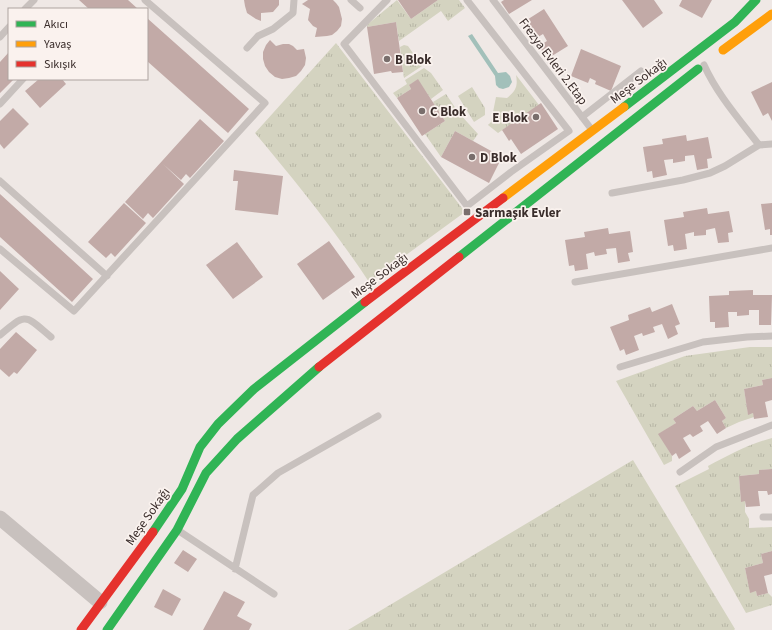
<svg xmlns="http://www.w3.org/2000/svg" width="772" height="630" font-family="'Source Sans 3',sans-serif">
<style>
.grass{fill:url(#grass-tufts)}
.water{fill:#a2c0ba}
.building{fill:#c2aaa7}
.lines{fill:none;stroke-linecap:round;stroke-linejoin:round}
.lane{stroke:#c8c1be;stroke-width:7}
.street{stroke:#c8c1be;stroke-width:15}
.fast{stroke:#30b455;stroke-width:9}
.slow{stroke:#ff9f0a;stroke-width:9}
.jam{stroke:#e5322d;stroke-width:9}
.poi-dot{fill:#796e6c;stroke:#faf2ee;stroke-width:1.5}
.labels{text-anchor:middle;stroke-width:3.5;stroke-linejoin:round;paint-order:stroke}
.poi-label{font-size:13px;font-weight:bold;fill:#3a2d2b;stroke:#faf2ee;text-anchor:start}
.street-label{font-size:13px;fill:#3a2d2b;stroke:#faf2ee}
</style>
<defs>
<pattern id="grass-tufts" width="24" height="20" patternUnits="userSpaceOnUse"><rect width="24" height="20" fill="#d4d3c0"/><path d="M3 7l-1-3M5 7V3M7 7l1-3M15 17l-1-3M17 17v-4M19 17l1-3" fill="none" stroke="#b7b5a5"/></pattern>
</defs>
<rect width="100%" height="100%" fill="#efe8e5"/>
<path class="grass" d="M397,0l14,19 27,-19h21l6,8 -17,13 -7,-10 -42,30 -3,-19 -29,5 1,-3z
M336,43l129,169 -96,70c-35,-53 -73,-100 -114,-149z
M404,45l4,1 14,20 -18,12 -4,-31z
M424,68l7,5 12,17 -12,9 -13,-19 -9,5 2,4 -14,9 -4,-5 14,-9 -2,-4z
M516,75l23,30 -41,28 -10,-8 3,-3 5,-25 11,1c9,-7 11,-12 9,-23z
M472,87l13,21v7l-11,7 -16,-26z
M446,94l12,18 20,22 -5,7 -18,-10 -14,26 -16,-23 20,-13 -12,-19z
M750,347h22v31l-10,2 1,5 -19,4 4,25 5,-1 1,4 -15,5 -13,6 -4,-7 4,-3 -11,-18 -18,11 -4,-5 -20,13 3,4 -17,11 13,22v5l-8,4 -48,-84 69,-25z
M772,438v31l-13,1v4l-20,2 2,25h4v11l4,7v9l23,-1v24l-11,3 2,9 -18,5 5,24 6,-1 1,5 11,-3 4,4v8l-26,8 -71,-127 34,-17 -1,-3c21,-11 41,-22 64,-28z
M633,460l102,169 -1,1h-386z"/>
<path class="water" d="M472,34l26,39 8,-1 4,4 2,6 -3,5 -6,2 -4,-1 -3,-3 -1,-9 -27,-40z"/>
<path class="building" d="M79,0h49l10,9h-49z
M244,0h35v5l-6,7 -12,1v8l-5,-2 -9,-6 -2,-7z
M308,0h25l3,3 3,4 3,12 -1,7 -4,5 -5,4 -5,1 -12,1 2,-9 -4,-2 -5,-6 2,-11 -8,-5z
M398,0h40l-27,19z
M504,0h28l-23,14 -8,-12z
M622,0h32l9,13 -20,15z
M682,0h30l-10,18 -23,-12z
M544,9l24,37 -21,13 -8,-13 8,-5 -4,-7 -10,6 -11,-17z
M147,18l102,91 -21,24 -81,-72z
M396,22l7,50 -11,1 -1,-2 -17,3 -7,-47z
M270,40l6,6 7,-2h6l4,2 4,4 7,-1 2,9 -1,7 -4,6 -5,5 -7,2 -7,1 -7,-2 -6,-5 -4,-6 -2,-7v-7l3,-7z
M581,49l40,17 -10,25 -16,-7 1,-3 -6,-3 -2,5 -17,-7z
M9,52v27h5l-14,14v-31z
M39,79h23l4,5 -26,24 -15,-17z
M418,79l27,42 -23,15 -25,-38 14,-9 -2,-4z
M772,82v39l-4,-8 -5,3 -12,-24z
M541,103l17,26 -37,25 -10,-15 -2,2 -7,-11z
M13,108l16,16 -25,25 -4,-5v-23z
M200,119l24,22 -34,37 -4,-4 -5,6 -18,-16 21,20 -31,34 -5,-5 -5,6 -18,-17z
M455,131l47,26 -13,26 -48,-26z
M686,135l1,6 21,-4 4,21 -5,1 1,9 -11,2 -3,-15 -9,1v5l-12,2v-4l-9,1 3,15 -14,3 -1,-7 -5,1 -4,-25 20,-3 -1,-5z
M234,170l49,6 -5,39 -43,-5 3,-29h-5z
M0,194l93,85 -21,23 -72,-65z
M124,203l22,20 -31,34 -4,-4 -5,5 -18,-16z
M772,203v32h-2v-6l-5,1 -4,-26z
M707,208l1,6 21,-3 4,21 -5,1 1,9 -11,1 -3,-15 -9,2v5l-12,1v-4l-9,2 2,15 -13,2 -1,-6 -5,1 -4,-26 20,-3 -1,-5z
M608,228l1,6 21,-3 3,21 -5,1 2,8 -12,2 -2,-15 -10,1 1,5 -12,2 -1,-4 -8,2 2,15 -13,2 -1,-6 -5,1 -4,-26 20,-3 -1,-5z
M329,241l26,36 -32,23 -26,-36z
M237,242l26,35 -30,22 -27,-34z
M0,271l19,18 -19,21z
M753,290v5h19l-1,30h-12v-15h-10v5l-12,1v-4h-9l1,15 -14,1v-6h-5l-1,-26 20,-1v-4z
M672,304l8,20 -5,2 3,8 -10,5 -6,-15 -9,3 2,5 -12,4 -1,-3 -8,3 5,14 -13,5 -2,-6 -4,2 -10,-24 19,-7 -1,-5 22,-8 2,5z
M16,332l21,18 -20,24 -3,-2 -5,5 -9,-8v-20z
M772,378v22l-7,2 3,15 -14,2 -1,-6 -5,2 -4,-26 19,-4 -1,-5z
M715,400l11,18 -4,3 4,7 -9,6 -9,-13 -8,5 3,5 -10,6 -3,-3 -7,4 8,13 -12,8 -3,-6 -4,3 -14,-22 18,-11 -3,-4 20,-13 4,5z
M772,469v25l-4,1 -1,-4h-9l2,15 -14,1 -1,-6 -4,1 -2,-26 20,-2v-4z
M183,550l14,9 -9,13 -14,-9z
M772,551v23l-8,2 4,17 -11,3 -1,-5 -6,2 -5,-25 18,-5 -2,-9z
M163,589l18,10 -9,17 -18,-9z
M224,591l21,11 -8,14 15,8 -3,6h-46z"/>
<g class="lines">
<path class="lane" d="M351,0l9,8
M387,0l-43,44 123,162 44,-34 58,-41 -102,-131
M493,0l99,130
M25,9l9,-9
M0,37l9,-10
M247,48l11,-12 15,-7 20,-16 1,-13
M704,65c13,29 35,54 55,80
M0,104l23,-25
M582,117l59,-46
M0,181l107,95
M612,193l71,-13 27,-7 15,-7 34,-21 13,-1
M0,249l74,62 191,-208 -120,-103
M575,282l197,-34
M0,335c27,-23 25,-20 51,2
M620,367l83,-25 44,-5 25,-1
M680,472l36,-25 56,-22
M763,517h9
M179,531l95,63
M235,569l18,-74 25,-22 100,-57"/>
<path class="street" d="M0,518l100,84"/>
<path class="fast" d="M624,107l111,-85 21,-22
M459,257l239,-188
M153,532l29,-43 18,-42 18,-23 36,-35 111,-87
M107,630l70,-100 29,-57 31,-34 82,-72"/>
<path class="slow" d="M723,50l49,-36
M503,198l121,-91"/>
<path class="jam" d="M365,302l138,-104
M319,367l140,-110
M81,630l72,-98"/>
</g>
<g class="poi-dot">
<circle cx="387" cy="59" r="4"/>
<circle cx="422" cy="111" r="4"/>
<circle cx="536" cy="117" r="4"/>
<circle cx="472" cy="157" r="4"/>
<rect x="463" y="208" width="8" height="8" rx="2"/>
</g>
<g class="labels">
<g class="poi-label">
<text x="395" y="64">B Blok</text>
<text x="430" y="116">C Blok</text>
<text x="528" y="122" text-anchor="end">E Blok</text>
<text x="480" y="162">D Blok</text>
<text x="475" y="217">Sarmaşık Evler</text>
</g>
<g class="street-label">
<text transform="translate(554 61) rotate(53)" y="5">Frezya Evleri 2.Etap</text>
<text transform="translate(638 80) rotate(-37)" y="5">Meşe Sokağı</text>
<text transform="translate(379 275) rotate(-37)" y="5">Meşe Sokağı</text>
<text transform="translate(147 516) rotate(-55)" y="5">Meşe Sokağı</text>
</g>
</g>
<rect x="8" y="8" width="140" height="72" fill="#faf2ee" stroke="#ada3a0"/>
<rect x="16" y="21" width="20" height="6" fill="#30b455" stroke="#ada3a0"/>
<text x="44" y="28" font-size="12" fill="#3a2d2b">Akıcı</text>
<rect x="16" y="41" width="20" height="6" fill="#ff9f0a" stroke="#ada3a0"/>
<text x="44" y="48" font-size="12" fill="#3a2d2b">Yavaş</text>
<rect x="16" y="61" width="20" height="6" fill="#e5322d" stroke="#ada3a0"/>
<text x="44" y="68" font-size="12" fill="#3a2d2b">Sıkışık</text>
</svg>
